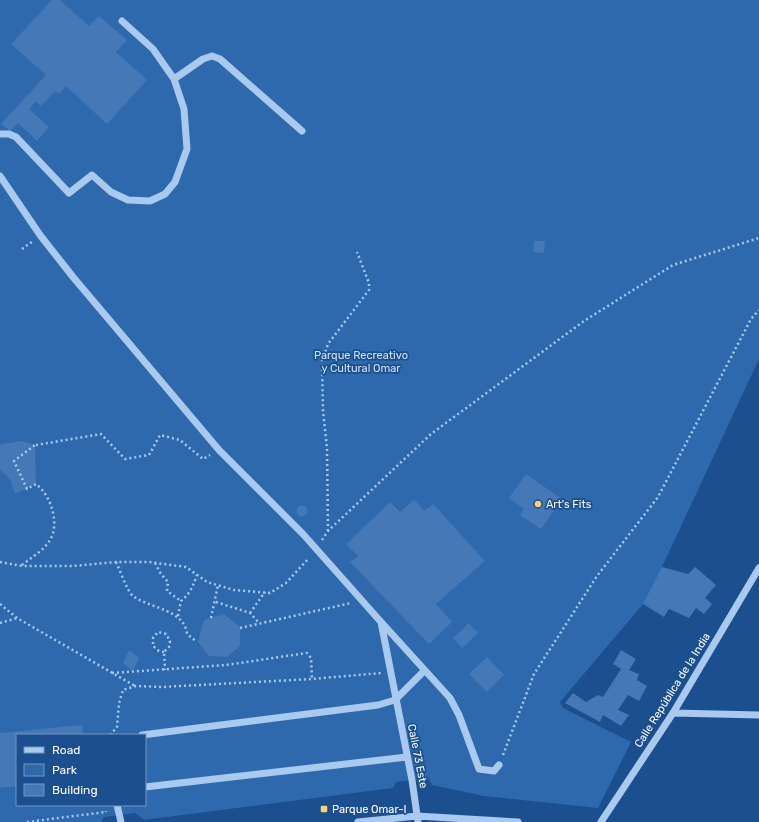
<svg xmlns="http://www.w3.org/2000/svg" width="759" height="822" font-family="Rubik,sans-serif">
<style>
.green{fill:#2e69ad;fill-rule:evenodd}
.building{fill:#4478b7}
.lines{fill:none;stroke-linecap:round;stroke-linejoin:round}
.path{stroke:#a9c9ee;stroke-width:2.5;stroke-dasharray:2 3;stroke-linecap:butt}
.minor{stroke:#a9c9ee;stroke-width:7}
.poi-dot{fill:#ffd166;stroke:#1b4f8f;stroke-width:1.5}
.labels{text-anchor:middle;stroke-width:3.5;stroke-linejoin:round;paint-order:stroke}
.park-label{font-size:11px;fill:#cfe3fa;stroke:#1b4f8f}
.poi-label{font-size:11px;fill:#fff;stroke:#1b4f8f;text-anchor:start}
.street-label{font-size:11px;fill:#fff;stroke:#1b4f8f}
</style>
<rect width="100%" height="100%" fill="#1b4f8f"/>
<path class="green" d="M0,0h759v359l-97,208 -2,17 -100,118 3,6 68,34 -33,66 -114,-12 -52,-11 -4,-7 -32,4 -3,6 -249,32 -9,-7 -31,4 -3,5h-101zM17,735h128v70h-128z"/>
<path class="building" d="M52,0h8l29,26 10,-10 28,24 -11,12 31,28 -40,44 -41,-38 -7,8 -4,-3 -14,15 -5,-5 -7,8 20,18 -12,14 -19,-18 -8,8 -9,-7 45,-49 -35,-31z
M534,241h11l-1,12 -11,-1z
M22,441l13,4 1,39 -21,10 -5,-15 -10,-9v-24l1,-2z
M526,474l36,25 -21,30 -21,-14 4,-6 -15,-11z
M414,500l11,11 8,-7 52,57 -49,43 16,18 -23,22 -79,-82 8,-6 -12,-12 44,-42 10,10z
M296.5 511a5.5 5.5 0 1 1 11 0a5.5 5.5 0 1 1-11 0Z
M662,567l26,7 7,-7 21,18 -11,13 7,6 -8,10 -8,-6 -7,10 -20,-9 -5,8 -21,-13z
M224,614l16,13v19l-13,11 -18,-1 -11,-14 6,-22z
M469,623l9,10 -16,15 -9,-10z
M129,650l10,8 -6,13 -10,-8z
M621,650l15,9 -7,11 10,4 -2,6 10,6 -8,15 -11,-6 -10,15 11,5 -8,11 -18,-11 -3,7 -35,-19 8,-10 13,9 12,-7 5,2 18,-28 -8,-5z
M487,657l17,18 -17,17 -18,-18z
M82,725l1,10h-66v51l-17,2v-55z"/>
<g class="lines">
<path class="path" d="M22,249l11,-8
M36,445l65,-11 24,25 24,-4 11,-20 20,5 23,19 7,-4
M328,531l-1,-83 -4,-37 -1,-50 6,-17 41,-54v-7l-12,-31
M322,540l6,-9 103,-97 153,-113 89,-56 86,-27
M0,562l22,4h51l43,-4h33l37,5 21,15 27,8 36,3 16,-10 23,-25
M116,562c4,8 11,29 17,34 18,13 51,13 54,38l10,8
M155,563l6,11 7,8 -1,9 14,10
M22,565c9,-7 22,-15 28,-25 10,-16 1,-45 -14,-56l-9,5 -13,-28 21,-16
M216,602l34,11 9,10
M0,604l17,14 118,68
M250,613l15,-21
M178,616l3,-15c9,-7 12,-15 16,-26
M211,618l7,-33
M0,623l17,-5
M240,628l111,-25
M164,652l-5,-1 -6,-5v-8l5,-6 8,2 4,7 -1,6 -5,5 1,18
M112,673l114,-8 81,-12 4,5 1,21
M110,735l7,-8 2,-24 4,-13 13,-4 26,1 150,-8 69,-6
M503,755l31,-81 63,-98 61,-79 93,-178 8,-9
M27,822l79,-10v-1"/>
<path class="minor" d="M174,79l29,-20 9,-3 8,3 82,72
M0,134h9l7,3 53,56 23,-18 19,17 17,8 22,1 15,-7 10,-12 12,-33 -3,-40 -10,-30 -21,-30 -31,-28
M0,176l40,59 33,42 146,173 84,84 78,88 31,158 6,42
M382,623l68,75 9,17 20,54 15,2 5,-6
M673,713l86,2
M142,735l236,-30 17,-5 29,-29
M145,787l262,-30
M117,805l4,17
M358,822l59,-6 101,6
M601,822l72,-109 86,-145"/>
</g>
<g class="poi-dot">
<circle cx="538" cy="504" r="4"/>
<rect x="320" y="805" width="8" height="8" rx="2"/>
</g>
<g class="labels">
<g class="park-label">
<text x="361" y="359">Parque Recreativo<tspan x="361" dy="13">y Cultural Omar</tspan></text>
</g>
<g class="poi-label">
<text x="546" y="508">Art's Fits</text>
<text x="332" y="813">Parque Omar-I</text>
</g>
<g class="street-label">
<text transform="translate(672 690) rotate(-58)" y="4">Calle República de la India</text>
<text transform="translate(418 756) rotate(79)" y="4">Calle 73 Este</text>
</g>
</g>
<rect x="16" y="734" width="130" height="72" fill="#1b4f8f" stroke="#7695bc"/>
<rect x="24" y="747" width="20" height="6" fill="#a9c9ee" stroke="#7695bc"/>
<text x="52" y="754" font-size="12" fill="#ffffff">Road</text>
<rect x="24" y="764" width="20" height="12" fill="#2e69ad" stroke="#7695bc"/>
<text x="52" y="774" font-size="12" fill="#ffffff">Park</text>
<rect x="24" y="784" width="20" height="12" fill="#4478b7" stroke="#7695bc"/>
<text x="52" y="794" font-size="12" fill="#ffffff">Building</text>
</svg>
